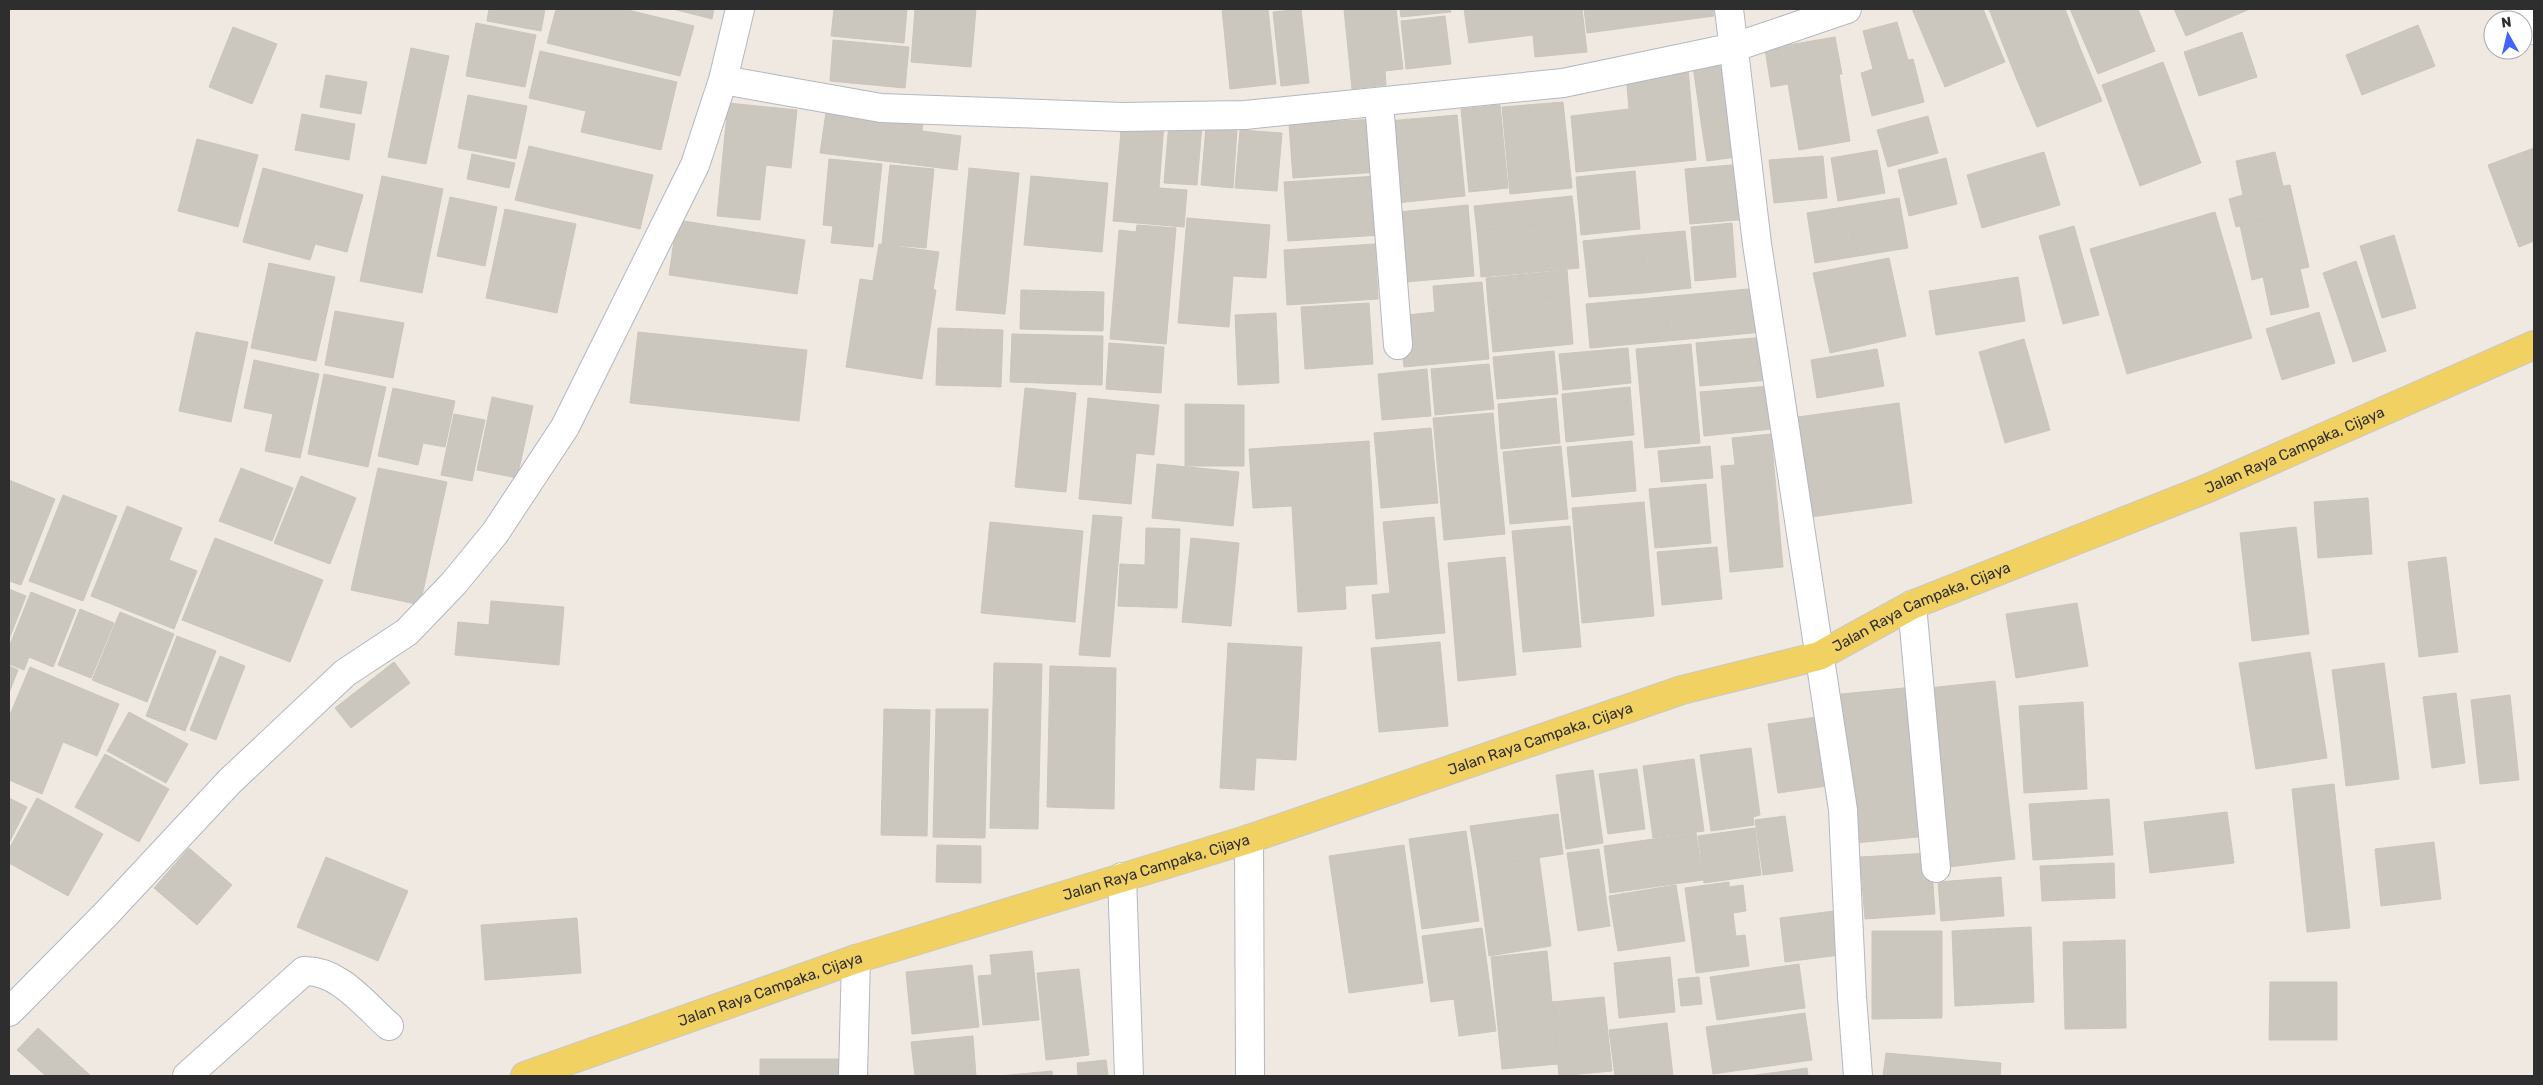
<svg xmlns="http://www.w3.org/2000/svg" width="2543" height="1085" font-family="Rubik,sans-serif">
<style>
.building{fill:#cbc7bf;stroke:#cbc5ba}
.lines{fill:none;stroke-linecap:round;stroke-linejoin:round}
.minor-casing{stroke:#b4b7c1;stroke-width:30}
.major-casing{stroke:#c9c9c9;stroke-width:30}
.minor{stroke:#fff;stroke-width:28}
.major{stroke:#f2d163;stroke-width:28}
.labels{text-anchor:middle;stroke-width:5;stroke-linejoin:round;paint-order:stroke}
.street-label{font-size:15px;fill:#2e2e2e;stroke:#fff}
</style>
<rect width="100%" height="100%" fill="#efe9e1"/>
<path class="building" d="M489,9h56l-4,22 -54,-10z
M556,9h68l70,17 -14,50 -133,-33z
M673,9h41l-2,10z
M834,9h73l-3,34 -73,-7z
M915,9h61l-5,58 -60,-5z
M1222,9h46l8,75 -46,5z
M1301,9l8,74 -28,3 -8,-74z
M1344,9h52l7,60 -18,2 1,14 -34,4z
M1400,9h50l1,3 -50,5z
M1464,9h118l5,43 -52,5 -2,-22 -64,8z
M1584,9h129l1,7 -127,17z
M1912,9h71l22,53 -60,25z
M1989,9h76l15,39 -65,27z
M2070,9h68l17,42 -57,23z
M2174,9h76l-64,27z
M1445,16l6,48 -45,5 -5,-48z
M1897,22l11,38 5,-1 11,43 -52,14 -11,-43 12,-4 -10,-38z
M476,23l60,12 -11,52 -59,-11z
M2418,25l17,41 -73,29 -16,-40z
M233,27l44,17 -25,60 -43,-17z
M2242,32l15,45 -58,19 -15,-44z
M1835,37l7,37h-3l11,67 -51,9 -11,-66 -17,3 -6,-38z
M833,40l76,7 -4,41 -75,-7z
M411,48l38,8 -23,108 -38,-7z
M2080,48l22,53 -65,26 -22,-52z
M540,51l137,31 -16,68 -80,-18 5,-21 -57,-13z
M1729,60l9,64 -36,5 -9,-63z
M2163,62l38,101 -61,23 -38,-101z
M1688,68l8,92 -120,12 -5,-56 58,-7 -3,-35z
M326,75l41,7 -6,32 -41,-7z
M468,95l59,11 -11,53 -58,-11z
M1563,102l9,86 -62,6 -8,-87z
M728,103l69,7 -6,58 -25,-3 -6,55 -43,-4z
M1500,105l8,83 -39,4 -8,-83z
M827,106l96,12 -1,13 39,5 -4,34 -137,-17z
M302,114l53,10 -6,36 -54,-10z
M1457,115l8,81 -69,7 -8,-82z
M1928,116l10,37 -50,14 -11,-37z
M1375,119l4,53 -86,6 -4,-54z
M1122,120l42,4 -5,64 28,2 -3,37 -71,-6z
M1169,122l33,3 -5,60 -33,-2z
M1738,124l5,32 -36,5 -5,-32z
M1206,127l31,2 -4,59 -32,-3z
M1240,130l42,3 -5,58 -42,-3z
M197,139l61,16 -20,72 -60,-16z
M529,146l124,29 -13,54 -125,-29z
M2534,148v93l-15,6 -31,-82z
M1877,150l8,43 -47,8 -7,-43z
M2044,152l16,53 -78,23 -15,-53z
M2275,152l8,34 7,-1 6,27 -60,15 -7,-28 14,-4 -7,-34z
M472,154l43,9 -6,25 -42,-9z
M1823,156l4,42 -53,5 -5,-43z
M1946,158l11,46 -48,12 -11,-46z
M829,159l53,5 -9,83 -42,-4 2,-17 -10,-1z
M1743,164l5,55 -58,5 -5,-55z
M890,165l44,4 -8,79 -44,-4z
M263,168l100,27 -16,57 -32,-8 -5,16 -67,-18z
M969,168l50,5 -14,141 -49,-4z
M1635,171l5,58 -59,6 -5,-58z
M382,176l61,13 -21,104 -62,-12z
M1031,176l77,7 -6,69 -78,-7z
M1377,176l4,59 -93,6 -4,-59z
M1572,196l3,25 -98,10 -3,-25z
M450,197l47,10 -12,59 -48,-10z
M1899,198l9,50 -50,8 -8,-50z
M1468,205l6,71 -69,6 -7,-70z
M1850,206l8,50 -43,7 -8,-50z
M505,209l71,15 -19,89 -71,-15z
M2215,212l37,126 -125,36 -37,-125z
M2296,212l13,55 -9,2 9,38 -38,8 -8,-38 -11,3 -12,-55z
M1187,218l83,7 -4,53 -33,-2 -4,51 -51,-4z
M677,220l128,20 -8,54 -128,-19z
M1575,221l4,47 -98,9 -4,-46z
M1732,223l4,54 -41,4 -4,-54z
M1137,225l39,3 -10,116 -56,-5 9,-109 17,2z
M2074,226l25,89 -36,9 -24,-88z
M1685,231l6,57 -47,5 -5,-58z
M1639,235l5,58 -55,4 -6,-56z
M2394,235l22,73 -34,10 -22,-72z
M879,244l60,8 -6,38 -60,-10z
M1375,244l3,55 -91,6 -3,-55z
M1889,258l17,78 -76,17 -17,-80z
M2356,261l30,90 -33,11 -30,-89z
M269,263l66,14 -19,84 -65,-13z
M1567,270l2,25 -81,8 -2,-25z
M2018,277l7,44 -89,14 -7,-44z
M860,279l76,11 -14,89 -76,-12z
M1482,282l7,77 -85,8 -6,-51 37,-4 -2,-26z
M1759,288l4,44 -96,9 -5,-44z
M1021,290l83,2 -1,39 -83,-2z
M1569,295l4,49 -80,8 -5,-49z
M1662,297l5,44 -77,7 -4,-44z
M1369,303l4,61 -68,5 -4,-62z
M335,311l69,12 -11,55 -68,-13z
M2319,312l16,51 -53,17 -16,-51z
M1276,313l3,70 -41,2 -3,-70z
M938,328l65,2 -2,57 -65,-2z
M196,332l52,10 -17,80 -52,-11z
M638,332l169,18 -8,71 -169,-18z
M1012,334l91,2 -1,49 -92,-3z
M1766,337l3,43 -69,6 -4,-43z
M2024,339l26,91 -45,13 -26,-91z
M1109,343l55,4 -3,46 -55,-4z
M1691,344l9,99 -55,5 -9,-99z
M1628,348l3,35 -68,7 -4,-36z
M1877,349l7,37 -67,12 -6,-38z
M1554,351l4,43 -61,5 -4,-42z
M254,360l65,14 -19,84 -35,-7 8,-37 -29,-6z
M1489,364l5,45 -59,6 -4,-46z
M1427,369l4,47 -49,4 -4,-46z
M324,374l62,13 -18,80 -60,-13z
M1770,386l3,43 -69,7 -4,-44z
M1630,387l4,48 -68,7 -4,-48z
M393,388l62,13 -10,46 -22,-4 -5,22 -40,-9z
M1025,388l51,5 -10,99 -51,-5z
M492,397l41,9 -16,72 -40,-8z
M1088,398l71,7 -5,50 -18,-2 -5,51 -52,-5z
M1556,398l4,45 -59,6 -3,-45z
M1899,403l13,100 -101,14 -13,-100z
M1185,404l59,1v61h-59z
M1493,413l12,121 -61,6 -11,-122z
M454,414l31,6 -13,61 -31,-6z
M1431,428l7,75 -57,5 -7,-75z
M1771,434l12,133 -53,5 -9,-106 14,-1 -3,-27z
M1369,441l8,143 -32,2 1,23 -48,3 -6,-106 -39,2 -4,-59z
M1632,441l4,50 -64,6 -5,-50z
M1561,446l7,73 -58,5 -7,-72z
M1710,446l3,32 -52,4 -3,-31z
M1157,464l82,8 -6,54 -81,-8z
M241,468l52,20 -21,53 -53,-20z
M378,468l69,14 -27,123 -69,-15z
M301,476l55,22 -26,66 -56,-21z
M9,480l46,19 -34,86 -12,-4z
M1706,484l5,59 -56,5 -6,-59z
M63,495l54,21 -34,85 -54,-20z
M2368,498l4,56 -54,4 -4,-56z
M1644,502l10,114 -72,7 -10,-115z
M127,506l55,22 -13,32 28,11 -23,58 -83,-33z
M1093,515l29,2 -12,140 -31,-2z
M1434,517l11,116 -69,6 -4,-44 18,-2 -7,-71z
M990,522l93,9 -8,91 -94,-9z
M1570,526l11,121 -58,5 -11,-121z
M2296,527l13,107 -57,7 -12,-108z
M1146,528l34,1 -3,79 -59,-2 2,-42 25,1z
M215,538l108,42 -33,82 -108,-42z
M1191,538l48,5 -8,83 -49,-4z
M1717,547l5,52 -60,6 -5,-53z
M1505,557l11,118 -58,6 -10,-118z
M2446,557l12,95 -39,5 -11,-95z
M9,589l17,7 -17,43z
M31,592l45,18 -23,57 -24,-10 -5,13 -15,-6v-17z
M491,601l73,6 -5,58 -104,-10 3,-33 31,3z
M2077,603l11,63 -72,12 -10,-64z
M80,609l34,14 -23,55 -33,-13z
M120,612l54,22 -27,68 -55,-22z
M177,636l39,15 -31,80 -39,-15z
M1440,642l8,84 -69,6 -8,-84z
M1228,643l74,4 -6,113 -40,-2 -2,32 -34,-2z
M2310,652l17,106 -71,11 -17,-106z
M220,656l25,10 -29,74 -26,-10z
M394,662l16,21 -59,45 -16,-20z
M994,663l48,1 -4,165 -48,-1z
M2384,663l7,53 -52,7 -7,-53z
M9,666l9,4 -9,23z
M1050,666l66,2 -2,141 -67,-2z
M30,667l89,37 -22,52 -34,-14 -21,52 -33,-14v-63z
M1995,681l20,178 -66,8 -21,-179z
M1915,687l13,149 -73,7 -14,-149z
M2456,693l9,70 -33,5 -9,-71z
M2510,695l9,85 -39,4 -9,-84z
M2083,702l4,87 -63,4 -5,-87z
M884,709l46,1 -3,126 -46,-1z
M936,709h52l-3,129 -52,-1z
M129,712l59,32 -22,39 -59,-32z
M2391,716l8,63 -53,7 -7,-63z
M1817,717l10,69 -49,7 -10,-69z
M1751,748l9,67 -7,2 1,8 -43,6 -11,-76z
M105,754l64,35 -30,53 -64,-35z
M1694,759l10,72 -51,7 -10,-72z
M1637,769l8,60 -37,5 -9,-60z
M1593,770l10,73 -37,6 -10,-74z
M2334,784l16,144 -43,4 -15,-143z
M9,798l18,9 -18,36z
M37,798l66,36 -35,62 -59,-33v-14z
M2109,799l4,56 -80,5 -4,-56z
M2227,812l7,51 -84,10 -6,-51z
M1558,814l5,40 -86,13 -7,-41z
M1785,816l8,55 -30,4 -8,-55z
M1755,828l6,47 -57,8 -6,-47z
M1466,831l13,90 -57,8 -13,-90z
M1696,833l7,47 -93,13 -6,-47z
M2434,842l7,57 -60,7 -6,-57z
M937,845l44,1v37l-45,-1z
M1404,845l19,138 -74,10 -20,-137z
M189,848l43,37 -35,40 -43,-37z
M1599,849l11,77 -32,5 -11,-78z
M1931,853l4,61 -70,5 -5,-62z
M326,857l82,34 -30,70 -81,-34z
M1539,857l12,89 -62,10 -12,-89z
M2114,863l1,35 -73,3 -2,-35z
M2001,877l3,39 -63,5 -3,-39z
M1729,882v5l14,-2 3,26 -13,2 3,23 -44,6 -7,-54z
M1676,885l9,56 -67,10 -9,-55z
M1834,911l6,44 -55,7 -5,-44z
M577,918l4,55 -96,7 -4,-55z
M2031,927l3,75 -79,4 -3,-75z
M1482,928l14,103 -37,5 -5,-37 -23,3 -9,-66z
M1872,931h70v87l-70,1z
M1745,935l4,31 -53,7 -4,-31z
M2125,940l1,88 -61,1 -2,-87z
M1032,951l7,69 -56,5 -5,-49 14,-1 -2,-20z
M1547,951l11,113 -56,5 -11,-112z
M1670,957l5,55 -56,6 -5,-55z
M1799,964l6,44 -88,12 -7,-43z
M972,965l7,62 -67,7 -6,-62z
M1079,969l10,86 -43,5 -9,-87z
M1699,977l3,27 -21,2 -3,-27z
M2270,982h67v58h-68z
M1604,997l8,74 -53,5 -7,-74z
M1805,1013l7,47 -99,14 -7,-47z
M1667,1023l6,53h-58l-6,-46z
M38,1028l53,48h-45l-29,-26z
M973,1036l3,40h-61l-4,-34z
M1886,1053l115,10 -1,13h-117z
M760,1059h83v17h-83z
M1106,1060l2,16h-30l-1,-13z
M1807,1068l1,8h-59z
M1052,1071l1,5h-54z"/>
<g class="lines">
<defs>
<path id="minor" d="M1729,9l28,235 86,566 9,187 6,79
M2521,9l13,21
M723,80l158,28 241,9 123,-2 318,-32 172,-36 112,-38
M1379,102l19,243
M1912,605l24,263
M1249,839l1,237
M1122,877l7,199
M9,1012l96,-97 125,-134 115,-108 62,-41 47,-49 41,-50 70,-106 130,-262 28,-85 17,-71
M187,1076l117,-105c35,-1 60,33 85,55
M853,1076l3,-117"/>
<g id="major">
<path id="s1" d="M525,1076l331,-117 393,-120 433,-149 137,-34 93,-51 294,-116 328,-144"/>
</g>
</defs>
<use href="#minor" class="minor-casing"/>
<use href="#major" class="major-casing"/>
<use href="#minor" class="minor"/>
<use href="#major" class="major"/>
</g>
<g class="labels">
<g class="street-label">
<text dy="5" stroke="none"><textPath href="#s1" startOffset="1880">Jalan Raya Campaka, Cijaya</textPath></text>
<text dy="5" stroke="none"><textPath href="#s1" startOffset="1475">Jalan Raya Campaka, Cijaya</textPath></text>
<text dy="5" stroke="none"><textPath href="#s1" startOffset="1070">Jalan Raya Campaka, Cijaya</textPath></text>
<text dy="5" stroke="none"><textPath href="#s1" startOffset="665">Jalan Raya Campaka, Cijaya</textPath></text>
<text dy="5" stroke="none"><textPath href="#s1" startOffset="260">Jalan Raya Campaka, Cijaya</textPath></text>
</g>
</g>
<rect width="2543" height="1085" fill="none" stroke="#2e2e2e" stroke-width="20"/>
<g transform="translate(2508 35) rotate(352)"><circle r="24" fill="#ffffff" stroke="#ababab"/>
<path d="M0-4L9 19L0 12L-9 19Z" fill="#4264fb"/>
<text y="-8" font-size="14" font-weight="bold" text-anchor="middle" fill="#2e2e2e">N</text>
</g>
</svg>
